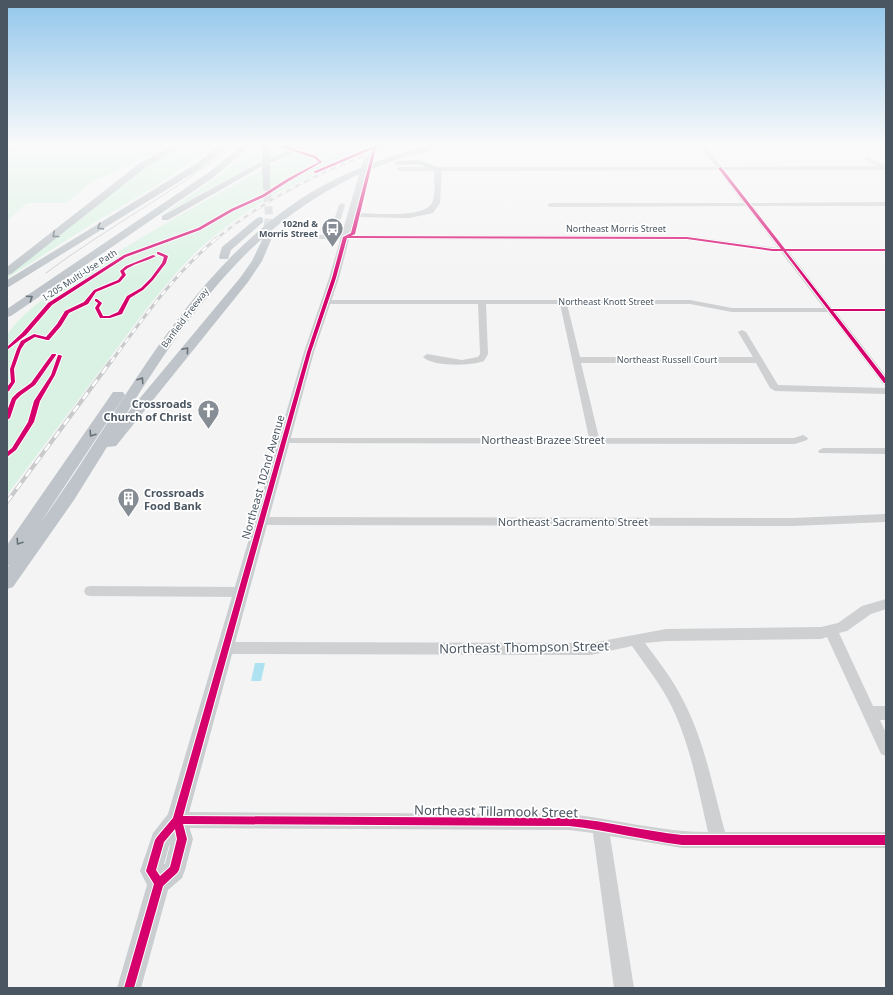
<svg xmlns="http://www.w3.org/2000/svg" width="893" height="995" font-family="'Noto Sans',sans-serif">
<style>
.green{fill:#d9f2e3}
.water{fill:#aee2f0}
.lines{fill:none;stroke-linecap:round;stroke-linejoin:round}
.highway-tunnel-far1{stroke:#d2d4d7;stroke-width:8;stroke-dasharray:8 4.5;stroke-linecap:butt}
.highway-tunnel{stroke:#d2d4d7;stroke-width:11;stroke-dasharray:11 5.5;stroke-linecap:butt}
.minor{fill:#ced0d2;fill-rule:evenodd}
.major{fill:#caced1;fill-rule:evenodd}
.highway{fill:#bec4c9;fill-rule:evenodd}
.tram{stroke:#c9cacc;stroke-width:1}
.rail-far2-casing{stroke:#c9cacc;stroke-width:2.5}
.rail-far1-casing{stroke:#c9cacc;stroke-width:3}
.rail-casing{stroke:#c9cacc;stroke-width:4}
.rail-far2{stroke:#fff;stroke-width:1.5;stroke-dasharray:5;stroke-linecap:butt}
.rail-far1{stroke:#fff;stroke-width:2;stroke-dasharray:6;stroke-linecap:butt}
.rail{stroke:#fff;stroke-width:2.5;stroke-dasharray:8;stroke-linecap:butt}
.cycleway-casing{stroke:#fff;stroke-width:2}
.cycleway{fill:#d6006c;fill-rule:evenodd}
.oneway{stroke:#67727b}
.labels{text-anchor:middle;stroke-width:3.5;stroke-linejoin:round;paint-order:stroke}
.far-poi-label{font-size:9px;font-weight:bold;fill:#4a5661;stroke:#fff;text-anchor:end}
.far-street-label{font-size:9px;fill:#4a5661;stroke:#fff}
.poi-label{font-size:11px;font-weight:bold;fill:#4a5661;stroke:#fff;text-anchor:end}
.street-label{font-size:11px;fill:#4a5661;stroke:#fff}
.near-street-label{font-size:13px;fill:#4a5661;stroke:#fff}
</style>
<rect width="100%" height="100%" fill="#f4f4f4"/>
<path class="green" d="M25,144h151l-86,39 -24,20h-39l-20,18v-69z
M186,144h32l-72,48 -46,27 -93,59v-2l136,-107 34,-22z
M257,144h4l-1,17 -101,56 59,-40z
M272,144h29l-31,14z
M323,144h70c-66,22 -129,50 -182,95 -25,20 -44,45 -64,69l-140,187v-160c19,-29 55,-48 85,-67 43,-27 87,-53 133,-78 32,-17 62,-36 98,-46z
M535,144h2l1,3h18l3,8h-21z"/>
<path class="water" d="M255,663h10l-4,18h-10z"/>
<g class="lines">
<path class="highway-tunnel-far1" d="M266,239l3,-23 -2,-27"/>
<path class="highway-tunnel" d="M266,240v-2"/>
<path class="minor" d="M16,144h7l-16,9v-4z
M699,144h5l18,23 156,-1 -14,-7 2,-3 20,10v4h-162l26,33 136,-1v4h-133l32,42h101v4h-97l43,56h54v4h-50l50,64v9l-3,-1 -55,-72h-96l-42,-8h-123l13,53h173l-15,-25 4,-2 4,2 32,53 108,3v6l-111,-3 -5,-3 -14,-25h-175l18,75h195l9,-3 5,3 -1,2 -12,4 -515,-1 -1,-2 1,-2 4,-1h305l-29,-134h-74l2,50 -4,7c-13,5 -51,6 -61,-4l4,-3 35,6 16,-3 2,-3 -2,-50h-153l-4,-2 1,-2h368l42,8h92l-43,-56 -94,-12 -378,-1 -3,-2 3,-2h20l10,-30 3,-2 3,2 -9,30 351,1 91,12 -32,-42 -196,1 -3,-2 3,-2h193l-25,-33 -319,1 -3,-2 3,-2h317z
M814,144h5l9,8 -5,1z
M823,448h63v6l-67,-1 -1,-2z
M886,514v8l-93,4 -532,-1 -4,-1 -2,-3 2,-3 4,-1 532,1z
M90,586l151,1 4,1 2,4 -2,4 -4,1 -151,-1 -4,-1 -2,-4 2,-4z
M886,599v10l-15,5 -24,17 -8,2 34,73h13v14h-6l6,13v23l-5,-2 -54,-117 -6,2 -155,2 -21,2c14,19 29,38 39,59 21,41 29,86 41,130h161v16h-204l-72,-12 24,152h-20l-21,-155 -24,-3 -392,-2 -6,-2 -2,-6 2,-6 6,-2 392,2c47,5 92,18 139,18 -9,-39 -16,-79 -32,-116 -10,-25 -28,-47 -44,-70l-41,9 -366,-1 -5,-2 -2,-4 2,-4 5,-2 366,1 75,-14 155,-2 17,-4 24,-17z"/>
<path class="major" d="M368,144h6l-18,69c15,0 68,6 76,-10 4,-8 2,-24 2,-34l4,-2 4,2 -2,34 -7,10 -24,5 -54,-1 -16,61 -25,74 -127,468 6,19 -8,31 -3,8 -14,12 -27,98h-24l30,-103 -7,-14 13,-38 15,-19 136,-462 25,-74zM170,845l-5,19h-1l5,-18z"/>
<path class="highway" d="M175,144h11l-40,23 -135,107 -4,1v-8l133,-104z
M221,144h9l-30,25 -193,119v-8l187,-115z
M244,144h9l-39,33 -203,139 -4,1v-8l201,-136z
M262,144h8v14l35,-14h11l-46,19v28l-3,1 -4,-3 -1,-23 -94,54h-6v-4l100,-55z
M432,144h14c-9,6 -30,10 -41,13 -23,7 -46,16 -67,28 -96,51 -157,141 -213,231l115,-138 12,-17 11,-23h6l2,2 -9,21 -14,21 -132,164 -9,1 -33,53 -61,87 -6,2v-21l2,-3 -2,1v-21l106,-153h10l2,3 -84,127c81,-111 140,-243 258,-322 40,-27 87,-43 133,-56z
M419,160l23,9 -4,2 -20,-7 -21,1 -4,-2 4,-2z
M260,217l3,1v4l-32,28 -3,9h-8l-1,-2 3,-10 35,-29z"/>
<path class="tram" d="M46,273c61,-46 130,-81 189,-129"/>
<defs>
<path id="rail-far2" d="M216,239c53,-44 114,-72 179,-95"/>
<path id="rail-far1" d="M111,362c32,-44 64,-89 106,-124"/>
<path id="rail" d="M7,502l104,-141"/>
</defs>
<use href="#rail-far2" class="rail-far2-casing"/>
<use href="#rail-far1" class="rail-far1-casing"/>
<use href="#rail" class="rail-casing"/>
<use href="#rail-far2" class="rail-far2"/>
<use href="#rail-far1" class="rail-far1"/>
<use href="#rail" class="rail"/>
<defs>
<path id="cycleway" d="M272,144h5l39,12 6,6 -33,19 -25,16 -31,14 -33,19 -74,27 -74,48 -26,30 -19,15v-3l15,-14 26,-30 76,-48 74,-27 33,-19 31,-14 25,-16 32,-17 -5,-4z
M375,144h2v2l7,-2h5l-13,4 -21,86 -4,2 336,1 85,12h9l-63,-81 3,-1 64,82h101v2h-100l45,58h55v2h-53l53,68v4h-2l-101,-132h-11l-85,-12 -340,-1 -11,40 -25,74 -128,464 386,2c38,3 75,13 113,17h204v10h-204c-38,-5 -75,-15 -113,-19l-386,-2 4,15 -8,31 -2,3 -14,13 -29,102h-10l30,-104 -8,-13 9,-31 2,-3 16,-19 134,-466 25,-74 11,-41 8,-4 22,-84 -57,24 -3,-1 51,-22 10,-3zM175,829l2,10 -7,28 -10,9 -4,-6 8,-28z
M157,252h2l9,4 -2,7 -13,17 -10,10 -13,8 -8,16 -12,4h-10l-5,-10 3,-5 -3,-2v-2h2l5,4 -3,5 4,8h6l9,-4 9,-16 14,-8 10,-10 11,-15 2,-6 -7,-3z
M153,255l3,1c-10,6 -23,7 -32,15l2,4 -6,7 -24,10 -8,12 -19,9 -8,13 -12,14h-2l-12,-3 -10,6 -4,6 -7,20 1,13 -6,9 -2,1v-5l4,-5 -1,-13 7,-20 4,-8 13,-7 12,3 11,-13 8,-13 19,-9 10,-12 24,-10 4,-5 -2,-4 6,-5z
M52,354h4v1l-21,30 -14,10 -5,5 -6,18 -3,2v-9l5,-13 5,-5 14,-10z
M58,355h2l2,1 -7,19 -15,26 -6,21 -18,28 -9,7v-5l5,-4 16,-26 6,-21 17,-26z"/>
</defs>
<use href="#cycleway" class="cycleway-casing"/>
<use href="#cycleway" class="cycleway"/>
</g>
<defs><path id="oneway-chevron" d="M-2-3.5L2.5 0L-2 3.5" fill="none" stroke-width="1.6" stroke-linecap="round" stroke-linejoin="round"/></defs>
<g class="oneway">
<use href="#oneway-chevron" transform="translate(100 227) rotate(148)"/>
<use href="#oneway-chevron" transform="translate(55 235) rotate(141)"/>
<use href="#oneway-chevron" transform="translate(30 298) rotate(-34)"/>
<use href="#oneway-chevron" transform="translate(186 350) rotate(-50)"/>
<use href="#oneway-chevron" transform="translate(141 380) rotate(-56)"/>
<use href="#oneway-chevron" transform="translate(92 434) rotate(124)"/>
<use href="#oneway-chevron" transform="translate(19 542) rotate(124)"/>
</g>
<linearGradient id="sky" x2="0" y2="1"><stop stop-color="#91c6eb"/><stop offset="0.51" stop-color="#fafafa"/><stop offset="1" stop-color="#fafafa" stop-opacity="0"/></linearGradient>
<rect width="893" height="284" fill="url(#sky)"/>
<defs>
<symbol id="bus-pin" viewBox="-11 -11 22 30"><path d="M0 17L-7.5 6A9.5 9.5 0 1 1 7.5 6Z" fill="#868d94" stroke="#fff"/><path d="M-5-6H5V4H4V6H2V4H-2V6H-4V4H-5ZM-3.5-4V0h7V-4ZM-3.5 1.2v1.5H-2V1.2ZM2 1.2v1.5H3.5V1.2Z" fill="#fff"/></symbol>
<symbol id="church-pin" viewBox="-11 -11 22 30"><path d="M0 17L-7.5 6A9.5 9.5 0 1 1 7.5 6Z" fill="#868d94" stroke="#fff"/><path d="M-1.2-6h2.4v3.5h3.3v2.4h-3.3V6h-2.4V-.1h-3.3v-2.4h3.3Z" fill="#fff"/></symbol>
<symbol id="building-pin" viewBox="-11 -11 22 30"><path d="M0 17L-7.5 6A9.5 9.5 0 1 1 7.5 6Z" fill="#868d94" stroke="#fff"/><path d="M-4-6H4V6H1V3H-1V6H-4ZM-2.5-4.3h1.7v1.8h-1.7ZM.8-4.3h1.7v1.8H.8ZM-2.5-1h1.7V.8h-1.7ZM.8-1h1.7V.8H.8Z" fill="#fff"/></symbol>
</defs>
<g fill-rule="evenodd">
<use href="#bus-pin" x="320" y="216" width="25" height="34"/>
<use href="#church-pin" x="196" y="398" width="25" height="34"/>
<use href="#building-pin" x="116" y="486" width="25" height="34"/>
</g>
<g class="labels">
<g class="far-poi-label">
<text x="318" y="227">102nd &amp;<tspan x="318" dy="10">Morris Street</tspan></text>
</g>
<g class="far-street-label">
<text x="616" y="232">Northeast Morris Street</text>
<text transform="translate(80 275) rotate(-33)" y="3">I-205 Multi-Use Path</text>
<text x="606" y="305">Northeast Knott Street</text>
<text transform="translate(185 318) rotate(-53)" y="3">Banfield Freeway</text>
<text x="667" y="363">Northeast Russell Court</text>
</g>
<g class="poi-label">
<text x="192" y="408">Crossroads<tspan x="192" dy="13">Church of Christ</tspan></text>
<text x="144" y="497" text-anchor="start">Crossroads<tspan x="144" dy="13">Food Bank</tspan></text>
</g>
<g class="street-label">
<text x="543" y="444">Northeast Brazee Street</text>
<text transform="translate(263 477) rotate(-74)" y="4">Northeast 102nd Avenue</text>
<text x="573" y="526">Northeast Sacramento Street</text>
</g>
<g class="near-street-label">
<text transform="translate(524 647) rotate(-1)" y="5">Northeast Thompson Street</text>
<text transform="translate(496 811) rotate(1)" y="5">Northeast Tillamook Street</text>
</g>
</g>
<rect width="893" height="995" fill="none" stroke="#4a5661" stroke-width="16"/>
</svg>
